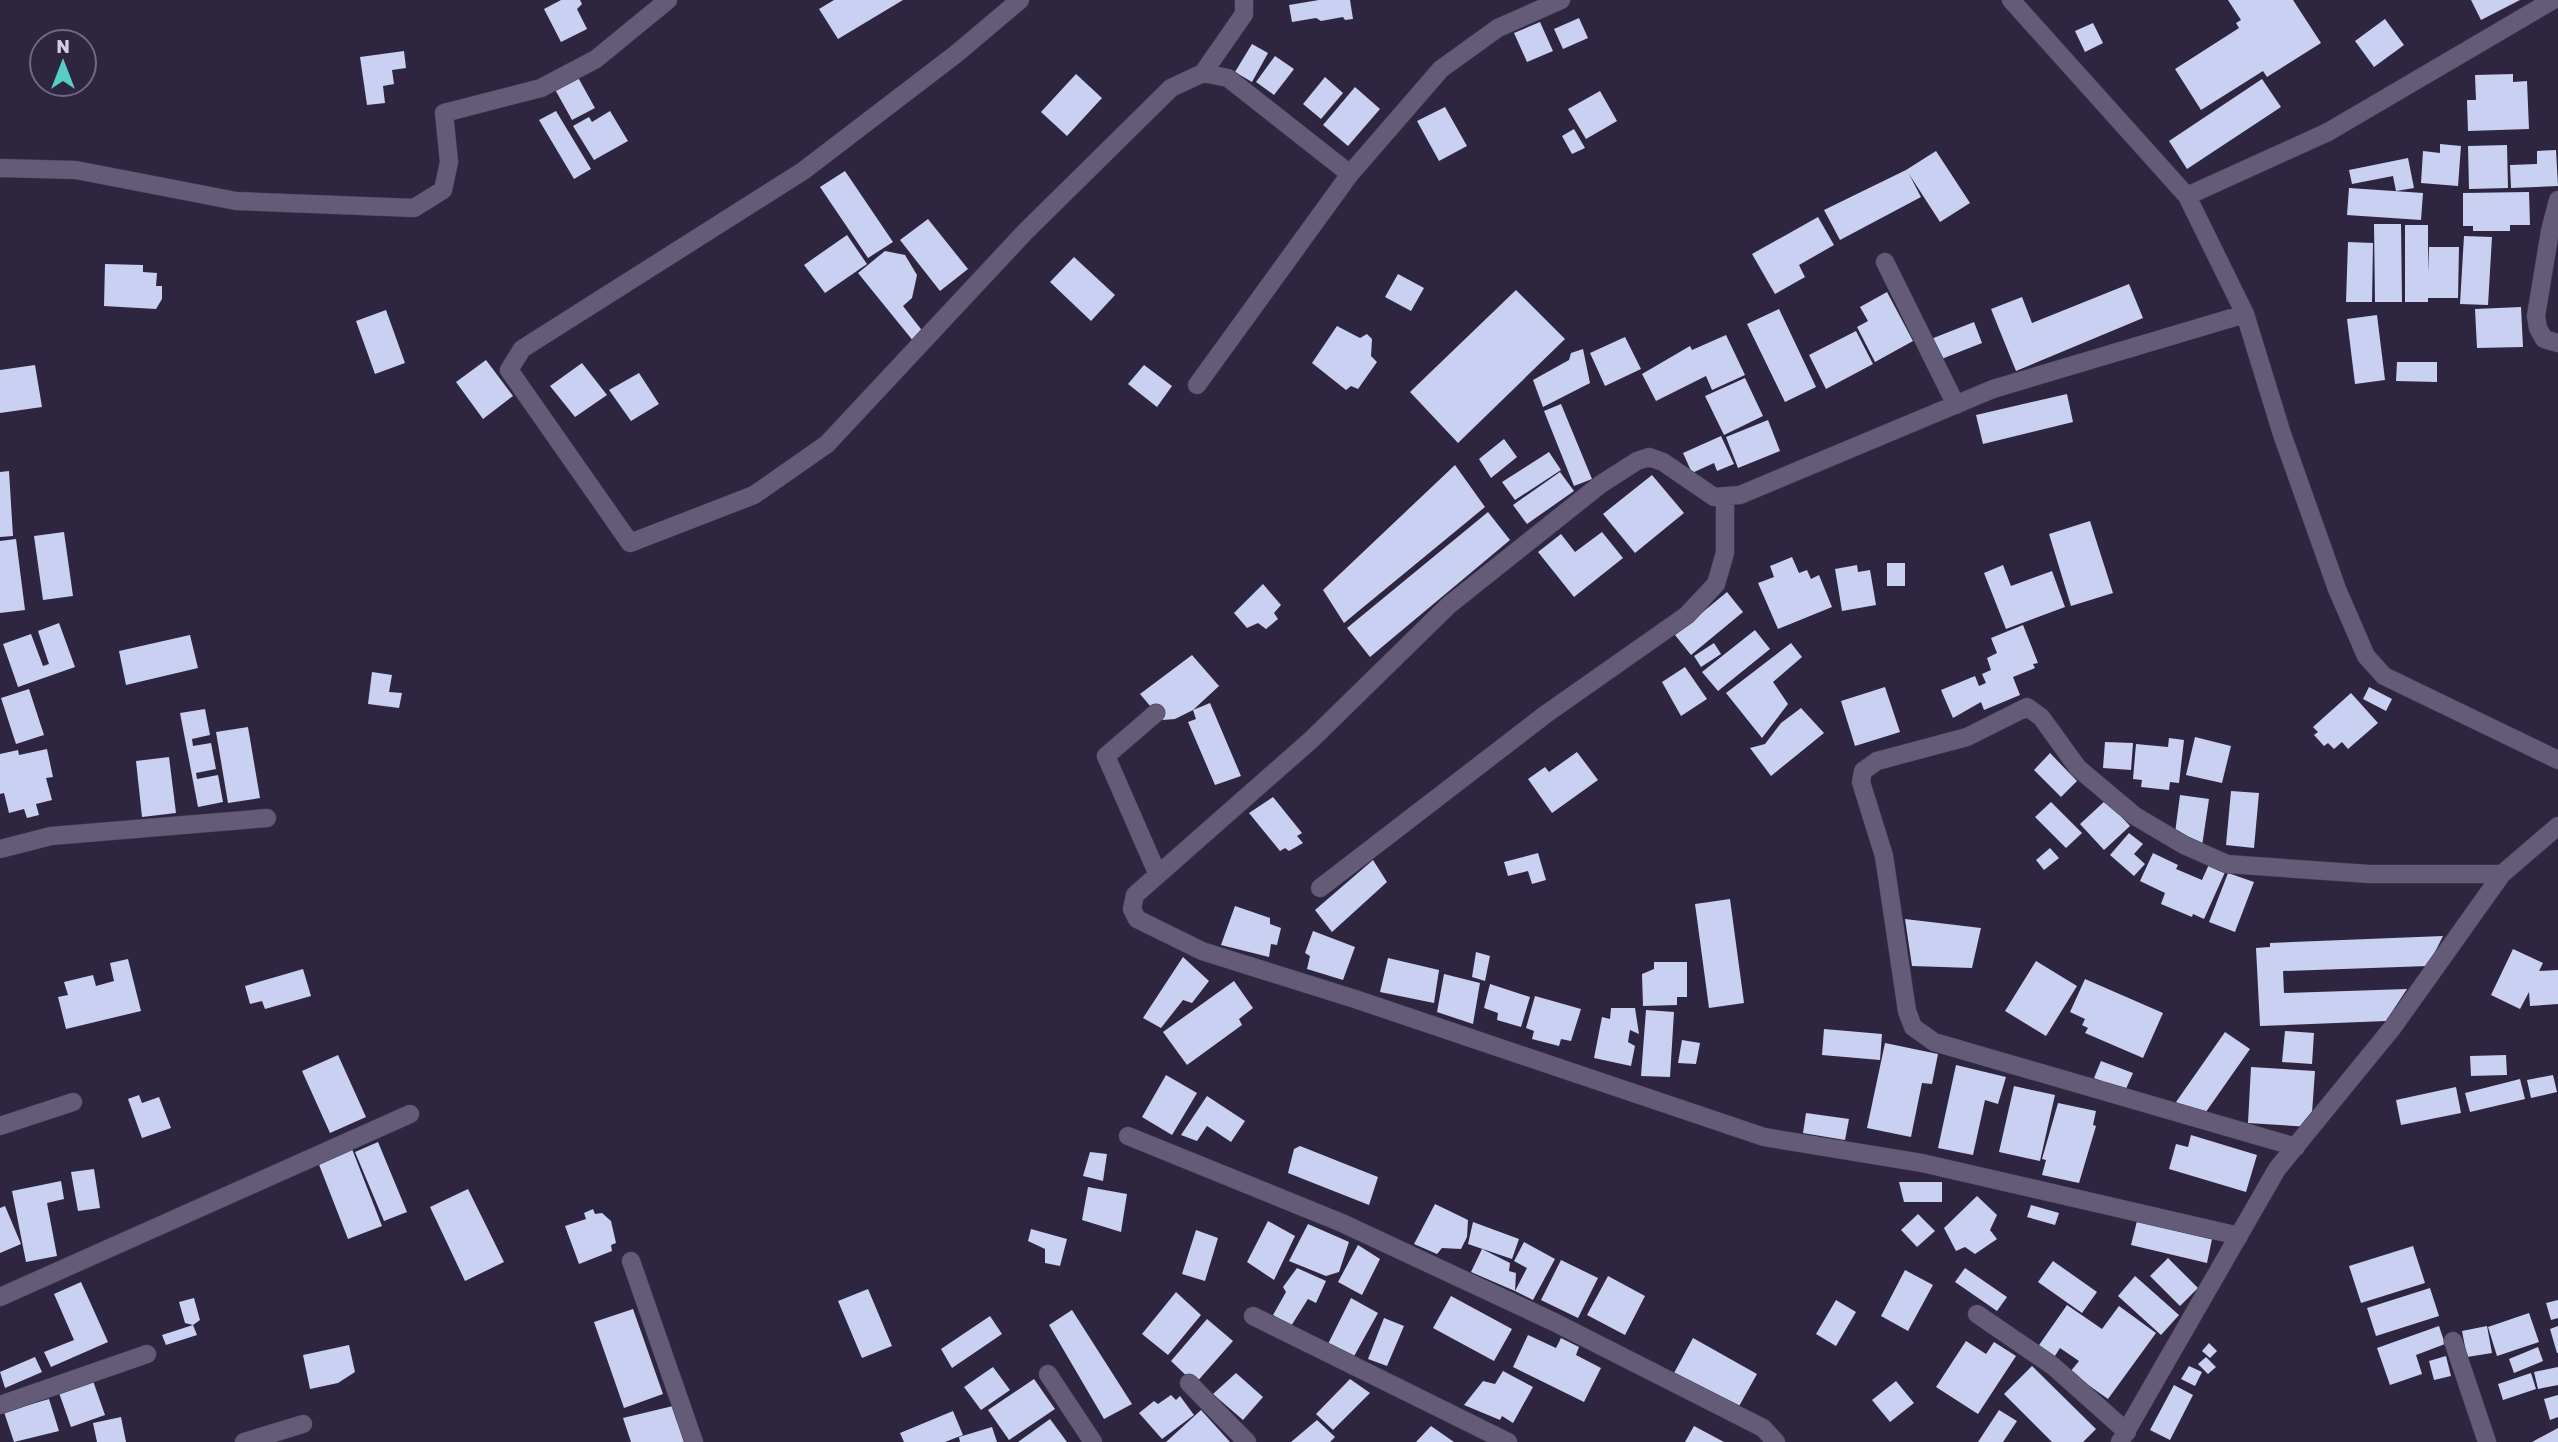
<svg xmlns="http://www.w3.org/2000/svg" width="2558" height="1442" font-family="Rubik,sans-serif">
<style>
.building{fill:#c9d0f1}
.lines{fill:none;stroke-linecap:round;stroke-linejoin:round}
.minor-casing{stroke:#484056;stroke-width:19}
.minor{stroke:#635b78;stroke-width:18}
</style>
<rect width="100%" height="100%" fill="#2e2640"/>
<path class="building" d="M561,0h19l2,4 -5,5 10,20 -26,13 -17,-33z
M834,0h69l-65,39 -19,-30z
M1319,0h31l3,19 -8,1 -2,-3 -22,4 -5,-3 -24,4 -3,-17z
M2228,0h65l28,43 -54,34 -4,-6 -62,39 -26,-41 64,-41 -3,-5 5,-3z
M2471,0h49l-39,20z
M1579,18l9,20 -25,11 -9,-20z
M2385,19l19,26 -30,22 -19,-26z
M1540,22l13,29 -26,11 -13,-29z
M2093,23l10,20 -18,9 -10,-21z
M1252,44l16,9 -16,29 -17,-10z
M404,51l2,17 -14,2 2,14 -11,2 2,17 -18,2 -7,-48z
M1275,56l19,13 -20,26 -18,-13z
M575,72l20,36 -23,12 -20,-36z
M1076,74l26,24 -35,38 -26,-24z
M2513,74v8l14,-1 2,48 -61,2 -1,-31h9l-1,-25z
M1325,77l18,16 -22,26 -18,-15z
M2262,79l19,28 -94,62 -18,-28z
M1355,87l25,22 -32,37 -25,-21z
M1600,91l17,30 -31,18 -18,-30z
M1445,107l22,39 -28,15 -22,-40z
M556,111l35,58 -17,10 -35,-59z
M610,111l18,30 -34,19 -21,-34 16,-9 3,5z
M1574,129l11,19 -13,6 -10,-18z
M2440,144l21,2 -3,40 -37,-3 2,-32 17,2z
M2507,145l1,43 -39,1 -1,-43z
M2556,150l2,36 -47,2 -1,-23 27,-1v-13z
M1936,151l34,52 -30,19 -31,-48 12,23 -81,43 -16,-30 82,-40z
M2408,158l6,30 -18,3 -3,-15 -41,8 -3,-14z
M845,171l48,71 -25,16 -48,-71z
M2349,188l74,5 -2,27 -74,-5z
M2529,192l1,33h-20v6h-37v-5h-10v-33z
M1818,217l16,28 -35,20 6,12 -30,17 -23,-40z
M928,219l40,50 -28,22 -40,-51z
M2374,224h27l1,78h-27z
M2405,225h23v48l1,-26h30l-1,51h-30v4h-23z
M847,235l20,29 -42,29 -21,-28z
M2464,236l28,1 -4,68 -28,-1z
M2348,242l25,1 -1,59h-26z
M885,251l20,4 12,20 -5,23 -9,8 21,27 -10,9 -56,-69z
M1074,257l41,38 -24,26 -41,-39z
M105,264l38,1v7l14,1 -1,13h6v13l-6,10 -52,-3z
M1398,274l26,14 -13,23 -26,-14z
M2129,284l14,34 -127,53 -25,-62 31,-12 10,26z
M1516,290l49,49 -107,104 -48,-51z
M1887,292l26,49 -38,21 -18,-35 11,-6 -8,-14z
M2521,307l2,40 -46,1 -2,-39z
M1779,309l37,78 -31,15 -38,-78z
M386,310l19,53 -30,11 -19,-53z
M2377,315l8,65 -30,4 -8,-65z
M1974,322l8,21 -43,17 -8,-21z
M1337,326l23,12 7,-4 5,5 -1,17 6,6 -19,27 -7,-3 -5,4 -34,-27z
M1856,331l17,33 -47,25 -17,-34z
M1726,335l19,40 -33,15 -6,-14 -50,25 -14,-27 48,-28 2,4z
M1625,337l16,32 -36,17 -15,-33z
M1583,349l7,34 -47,24 -10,-27 36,-20 2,-7z
M486,360l27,36 -30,23 -27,-37z
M2397,362h40v20l-41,-1z
M582,363l25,32 -32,22 -25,-31z
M35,365l7,42 -42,6v-43z
M1144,365l28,21 -15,21 -29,-23z
M639,373l20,31 -28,17 -22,-31z
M1745,378l18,38 -39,19 -19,-39z
M2067,394l6,28 -90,22 -7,-29z
M1561,404l31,75 -18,7 -30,-75z
M1768,420l12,31 -42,17 -12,-31z
M1721,436l13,28 -17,7 -3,-8 -22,10 -9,-20z
M1504,439l13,18 -26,21 -12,-19z
M1549,452l12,18 -46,30 -13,-18z
M1455,465l30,42 -141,116 -21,-33z
M9,471l4,65 -13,1v-65z
M1560,472l14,19 -47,33 -14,-19z
M1652,475l32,38 -49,40 -32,-39z
M1488,512l22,28 -140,117 -23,-29z
M2090,521l23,72 -42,13 -22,-72z
M64,532l9,64 -30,4 -9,-64z
M1602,532l21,26 -49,39 -36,-45 23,-18 14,18z
M16,539l9,71 -25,3v-72z
M1792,557l7,16 8,-3 4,9 8,-4 13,32 -54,22 -20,-46 16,-6 -4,-11z
M1887,563h18v23h-18z
M1857,565l1,7 12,-2 6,35 -34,6 -7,-42z
M2003,565l8,21 41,-15 13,36 -59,22 -22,-56z
M1263,584l18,21 -7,8 4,6 -12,10 -8,-6 -11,5 -13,-15z
M1727,592l16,20 -52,43 -16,-20z
M59,623l16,44 -57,20 -15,-43 28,-10 12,32 6,-2 -11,-33z
M2023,625l15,38 -5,1 2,4 -22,9 7,18 -36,15 -3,-8 -28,16 -12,-28 34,-14 4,10 7,-3 -4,-9 9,-4 -4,-12 10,-5 -6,-15z
M1755,630l15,19 -52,42 -16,-19z
M190,635l8,33 -72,17 -7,-34z
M1714,643l7,11 -20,13 -7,-11z
M1791,643l11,14 -29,25 15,22 -26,34 -36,-45z
M1192,655l27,31 -26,24 -18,9 -13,1 -22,-26z
M1685,667l22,32 -26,17 -19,-34z
M372,672l20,3 -3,17 13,1 -3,15 -31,-4z
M1885,687l15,45 -45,14 -14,-45z
M2369,687l23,12 -6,12 -23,-12z
M29,689l15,46 -28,9 -15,-46z
M2351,693l27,30 -30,26 -6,-7 -8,7 -6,-6 -4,3 -10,-11 4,-3 -5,-5z
M1210,703l31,73 -26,9 -27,-63 8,-3 -3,-9z
M1801,708l23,25 -53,43 -21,-28 15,-4 16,-21z
M205,709l5,26 -18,4 1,7 18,-3 5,26 -20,4 1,6 21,-4 5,27 -25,5 -18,-94z
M248,727l12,71 -32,5 -12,-71z
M2195,737l36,9 -9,37 -36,-8z
M2169,738l15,2 -5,43 -9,-1 -1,8 -28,-3 1,-7 -9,-1 3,-35 32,3z
M2105,742l28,1 -2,27 -28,-2z
M47,749l6,28 -7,1 6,22 -16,4 3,11 -12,3 -3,-9 -15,4 -5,-20 -4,1v-40l18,-4 1,5z
M1577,752l21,28 -46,33 -24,-34 17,-12 4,5z
M2050,753l27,28 -16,16 -27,-27z
M169,757l7,56 -34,4 -6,-56z
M2231,791l28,2 -5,55 -28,-3z
M2180,795l29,4 -7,47 -27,-13z
M1273,797l29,36 -5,3 6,7 -14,8 -4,-3 -5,3 -31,-38z
M2106,800l24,26 -26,24 -24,-26z
M2051,802l31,31 -16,15 -31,-31z
M2129,833l14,11 -9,10 11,10 -11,12 -24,-21z
M2050,848l9,10 -15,12 -8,-10z
M1538,853l8,27 -14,4 -4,-13 -20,5 -4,-14z
M2153,853l25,12 -2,4 26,11 8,-18 16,8 -22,49 -11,-5 -1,3 -31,-13 4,-11 -25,-12z
M1373,860l14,22 -55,50 -17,-22z
M2228,873l26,9 -19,50 -26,-10z
M1730,899l14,104 -35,5 -14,-104z
M1235,906l35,12v6l11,4 -4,17 -6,-1 -2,13 -48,-12z
M1905,919l76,9 -9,40 -60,-2z
M1313,931l42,16 -12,33 -36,-11 3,-13 -5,-3z
M2443,936l-15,30 -145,5 1,22 123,-4 -21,32 -126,5 -4,-78 14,-1v-4z
M2513,949l30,14 -4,8 19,-1v34l-28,2 -1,-14 -9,17 -29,-14z
M1476,952l14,4 -5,25 -13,-4z
M1183,957l26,24 -17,22 -9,-3 -22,28 -18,-10z
M1388,958l51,12 -5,33 -54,-11z
M128,959l13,52 -75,18 -8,-32 10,-2 -4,-13 29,-7 3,11 18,-5 -4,-18z
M2036,961l41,25 -31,50 -41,-25z
M1654,962h33v35h-10v8l-34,1 -1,-32 12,-5z
M303,969l8,27 -46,13 -3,-8 -12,3 -5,-18z
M1444,974l36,9 -7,41 -36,-12z
M2085,979l78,34 -20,45 -58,-25 3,-5 -6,-3 3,-6 -15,-7z
M1234,981l19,27 -14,11 3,6 -55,40 -24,-33z
M1490,984l40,13 -9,30 -24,-7 1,-7 -14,-5z
M1535,996l46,13 -10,32 -10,-2 -2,7 -27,-7 2,-8 -8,-3z
M1611,1008h24l4,26 -9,-4 -2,12 7,4 -4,20 -37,-8 8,-41 8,2z
M1646,1010l28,2 -4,65 -29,-1z
M1824,1029l58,5 -2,26 -58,-5z
M2285,1031l29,2 -2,31 -30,-2z
M2225,1032l25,17 -49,70 -25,-17z
M1682,1040l18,3 -4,21 -18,-1z
M1885,1043l53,11 -6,30 -10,-1 -11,54 -44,-9z
M338,1055l28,62 -36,16 -28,-62z
M2506,1055l1,20 -36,1 -1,-20z
M2101,1061l32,12 -8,18 -31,-13z
M1956,1065l50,12 -8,27 -13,-4 -12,55 -35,-7z
M2251,1067l64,4 -4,56 -63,-4z
M1166,1075l31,18 -25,42 -30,-18z
M2553,1075l4,17 -26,6 -4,-18z
M2520,1079l5,20 -55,13 -5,-19z
M2014,1086l41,9 -15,66 -41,-9z
M2456,1087l5,26 -60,12 -5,-25z
M139,1095l3,8 17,-6 12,31 -29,10 -14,-39z
M1207,1096l38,25 -14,21 -24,-16 -10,15 -16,-6z
M2058,1103l38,8 -3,14 3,1 -17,57 -37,-8 4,-15 -4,-1z
M1806,1113l43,6 -4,21 -42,-7z
M2191,1135l66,20 -11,37 -77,-23 7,-25 12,3z
M378,1142l29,70 -23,9 -29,-69z
M1300,1146l78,31 -9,28 -81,-32 6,-24z
M352,1149l30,77 -34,13 -30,-77z
M1090,1152l17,2 -4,27 -20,-5z
M94,1169l6,39 -22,3 -7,-39z
M61,1181l3,18 -17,4 10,53 -31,6 -14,-71z
M1899,1182h43v20h-38z
M1088,1187l39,7 -6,38 -39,-12z
M468,1189l36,73 -39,19 -35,-74z
M1977,1196l20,19 -7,15 7,9 -22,15 -10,-7 -9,4 -12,-23z
M1435,1204l33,16 -1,17 -6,12 -19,-1 -5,6 -23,-10z
M2031,1205l28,8 -4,12 -28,-8z
M5,1206l16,38 -21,9v-45z
M593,1209l2,5 7,-1 9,8 5,22 -5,2 1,6 -33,13 -14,-38 21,-7 -2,-6z
M1918,1214l17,17 -18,16 -16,-17z
M1268,1221l27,15 -21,44 -27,-18z
M2137,1221l75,18 -5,24 -76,-18z
M1473,1222l46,17 -7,20 -44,-15z
M1308,1224l41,18 -10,30 -13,4 -37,-15z
M1031,1229l36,10 -7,27 -15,-3v-14l-17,-8z
M1196,1230l22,8 -13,43 -23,-7z
M1524,1242l31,17 -22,41 -18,-9 12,-23 -13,-7z
M1358,1245l22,14 -18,36 -24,-13z
M2413,1246l12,37 -64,20 -12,-37z
M1482,1249l28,14 -1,8 7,2 -1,18 -44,-19z
M2168,1258l30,30 -18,18 -30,-30z
M1561,1260l37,18 -20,40 -37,-18z
M2053,1261l44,31 -15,21 -44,-31z
M1297,1268l29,13 -10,22 -8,-4 -17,27 -18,-11 13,-23 -3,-5z
M1965,1268l42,29 -10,14 -42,-29z
M1905,1270l28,15 -25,46 -27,-15z
M1608,1276l37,20 -20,39 -38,-20z
M2135,1276l44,39 -18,20 -43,-39z
M81,1282l27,60 -57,25 -7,-15 30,-12 -20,-46z
M2430,1288l9,28 -63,20 -9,-28z
M868,1289l24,57 -30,12 -24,-57z
M1176,1292l25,23 -33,40 -26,-21z
M1451,1296l61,33 -18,32 -61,-33z
M194,1298l6,22 -7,5 -8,-2 -6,-21z
M1351,1298l27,15 -25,45 -25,-14z
M1836,1300l20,12 -20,34 -20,-12z
M2558,1300v18l-7,2 -5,-17z
M2067,1305l35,24 17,-23 37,27 -48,66 -38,-27 9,-11 -19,-13 -7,11 -16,-11z
M633,1309l30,85 -39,14 -30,-86z
M1072,1310l60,94 -28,15 -55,-94z
M2529,1313l10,29 -42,14 -9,-29z
M990,1316l12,18 -50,34 -11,-19z
M1384,1318l20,8 -17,40 -19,-7z
M1207,1319l26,22 -38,43 -24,-23z
M193,1325l4,10 -31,10 -4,-10z
M2439,1326l6,18 -29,11 6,19 -32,11 -13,-37z
M2487,1326l5,27 -25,4 -5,-26z
M2558,1326v27h-1l-7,-24z
M1528,1335l28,13 5,-10 18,9 -3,8 25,13 -17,34 -71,-35z
M1693,1338l64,36 -19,34 -64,-35z
M1966,1341l20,13 8,-12 22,14 -38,58 -42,-27z
M2209,1343l8,8 -7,7 -8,-7z
M349,1345l6,27 -17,11 -28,6 -7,-34z
M2538,1347l5,14 -29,12 -5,-14z
M2446,1356l5,20 -17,4 -5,-19z
M35,1357l7,15 -37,16 -5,-16z
M2206,1357l10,10 -8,7 -10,-10z
M2032,1366l64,63 -13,13h-31l-48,-48z
M2189,1366l13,6 -7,14 -14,-7z
M993,1367l17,23 -29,20 -17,-23z
M2558,1367v18l-20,4 -4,-17z
M1503,1371l30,16 -20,36 -11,-7 -2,4 -36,-15 19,-24 12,3z
M1236,1373l27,24 -20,23 -30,-26z
M2531,1373l5,16 -33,11 -5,-16z
M92,1378l13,37 -34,12 -13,-37z
M1034,1379l21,30 -46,31 -21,-30z
M1350,1379l20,14 -37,37 -17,-16z
M1896,1381l18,22 -24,19 -18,-22z
M2174,1385l19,10 -23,45 -20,-10z
M1171,1395l5,5 4,-4 14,19 -32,24 -23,-26 15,-12 4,3z
M2558,1395v22l-8,3 -6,-21z
M49,1399l10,32 -45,11 -10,-30z
M673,1406l11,36h-53l-8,-24z
M1201,1410l29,32h-64z
M1999,1410l18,11 -14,21h-25z
M953,1411l10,24 -18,7h-41l-4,-9z
M121,1417l5,25h-29l-4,-19z
M1050,1419l17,23h-49z
M1317,1420l18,17 -5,5h-39z
M1431,1426l23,16h-38z
M1694,1426l30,16h-39z
M992,1427l5,15h-37l-1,-5z
M2558,1428v14h-26z"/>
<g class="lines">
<defs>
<path id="minor" d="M1020,0l-64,54 -153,117 -281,178 -13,21 121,173 124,-48 73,-51 198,-212 146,-144 32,-15 25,5 122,96
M2011,0l176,196 58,118 37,120 55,155 29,67 18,20 174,84
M1203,73l41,-59v-14
M0,168l76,2 160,31 178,7 29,-18 6,-28 -5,-49 97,-25 55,-29 72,-59
M2187,196l141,-64 225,-132
M2558,200l-8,31 -14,85 2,12 6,11 14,4
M1885,262l71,143
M1197,385l153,-211 91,-105 57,-41 63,-28
M1156,713l-50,43 52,119
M0,849l51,-13 216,-18
M1320,888l226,-174 141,-99 29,-31 9,-31v-55
M0,1126l73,-24
M1128,1136l214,87 212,99 209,106 13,14
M2296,1147l-362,-105 -21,-15 -6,-16 -23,-155 -23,-74 2,-11 14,-10 90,-24 60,-30 14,10 37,51 57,48 49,29 43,19 142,10h133
M2239,1236l-317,-73 -158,-26 -409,-138 -153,-48 -65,-32 -5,-10 3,-14 176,-155 138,-135 152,-121 36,-23 12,-4 14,5 51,35 26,-2 253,-106 252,-75
M631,1261l63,181
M0,1297l410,-183
M1977,1314l76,52 74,66
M1253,1316l255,126
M2453,1341l34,101
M1048,1374l45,68
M1189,1383l58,59
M0,1405l147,-51
M244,1442l59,-18
M2120,1442l157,-273 116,-142 109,-153 56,-48"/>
</defs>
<use href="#minor" class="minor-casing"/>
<use href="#minor" class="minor"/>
</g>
<g transform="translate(63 63)"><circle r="33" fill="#2e2640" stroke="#706980" stroke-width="2"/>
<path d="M0-5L12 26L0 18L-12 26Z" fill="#56cec3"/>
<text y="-10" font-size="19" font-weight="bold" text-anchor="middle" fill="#d3cee0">N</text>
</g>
</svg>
